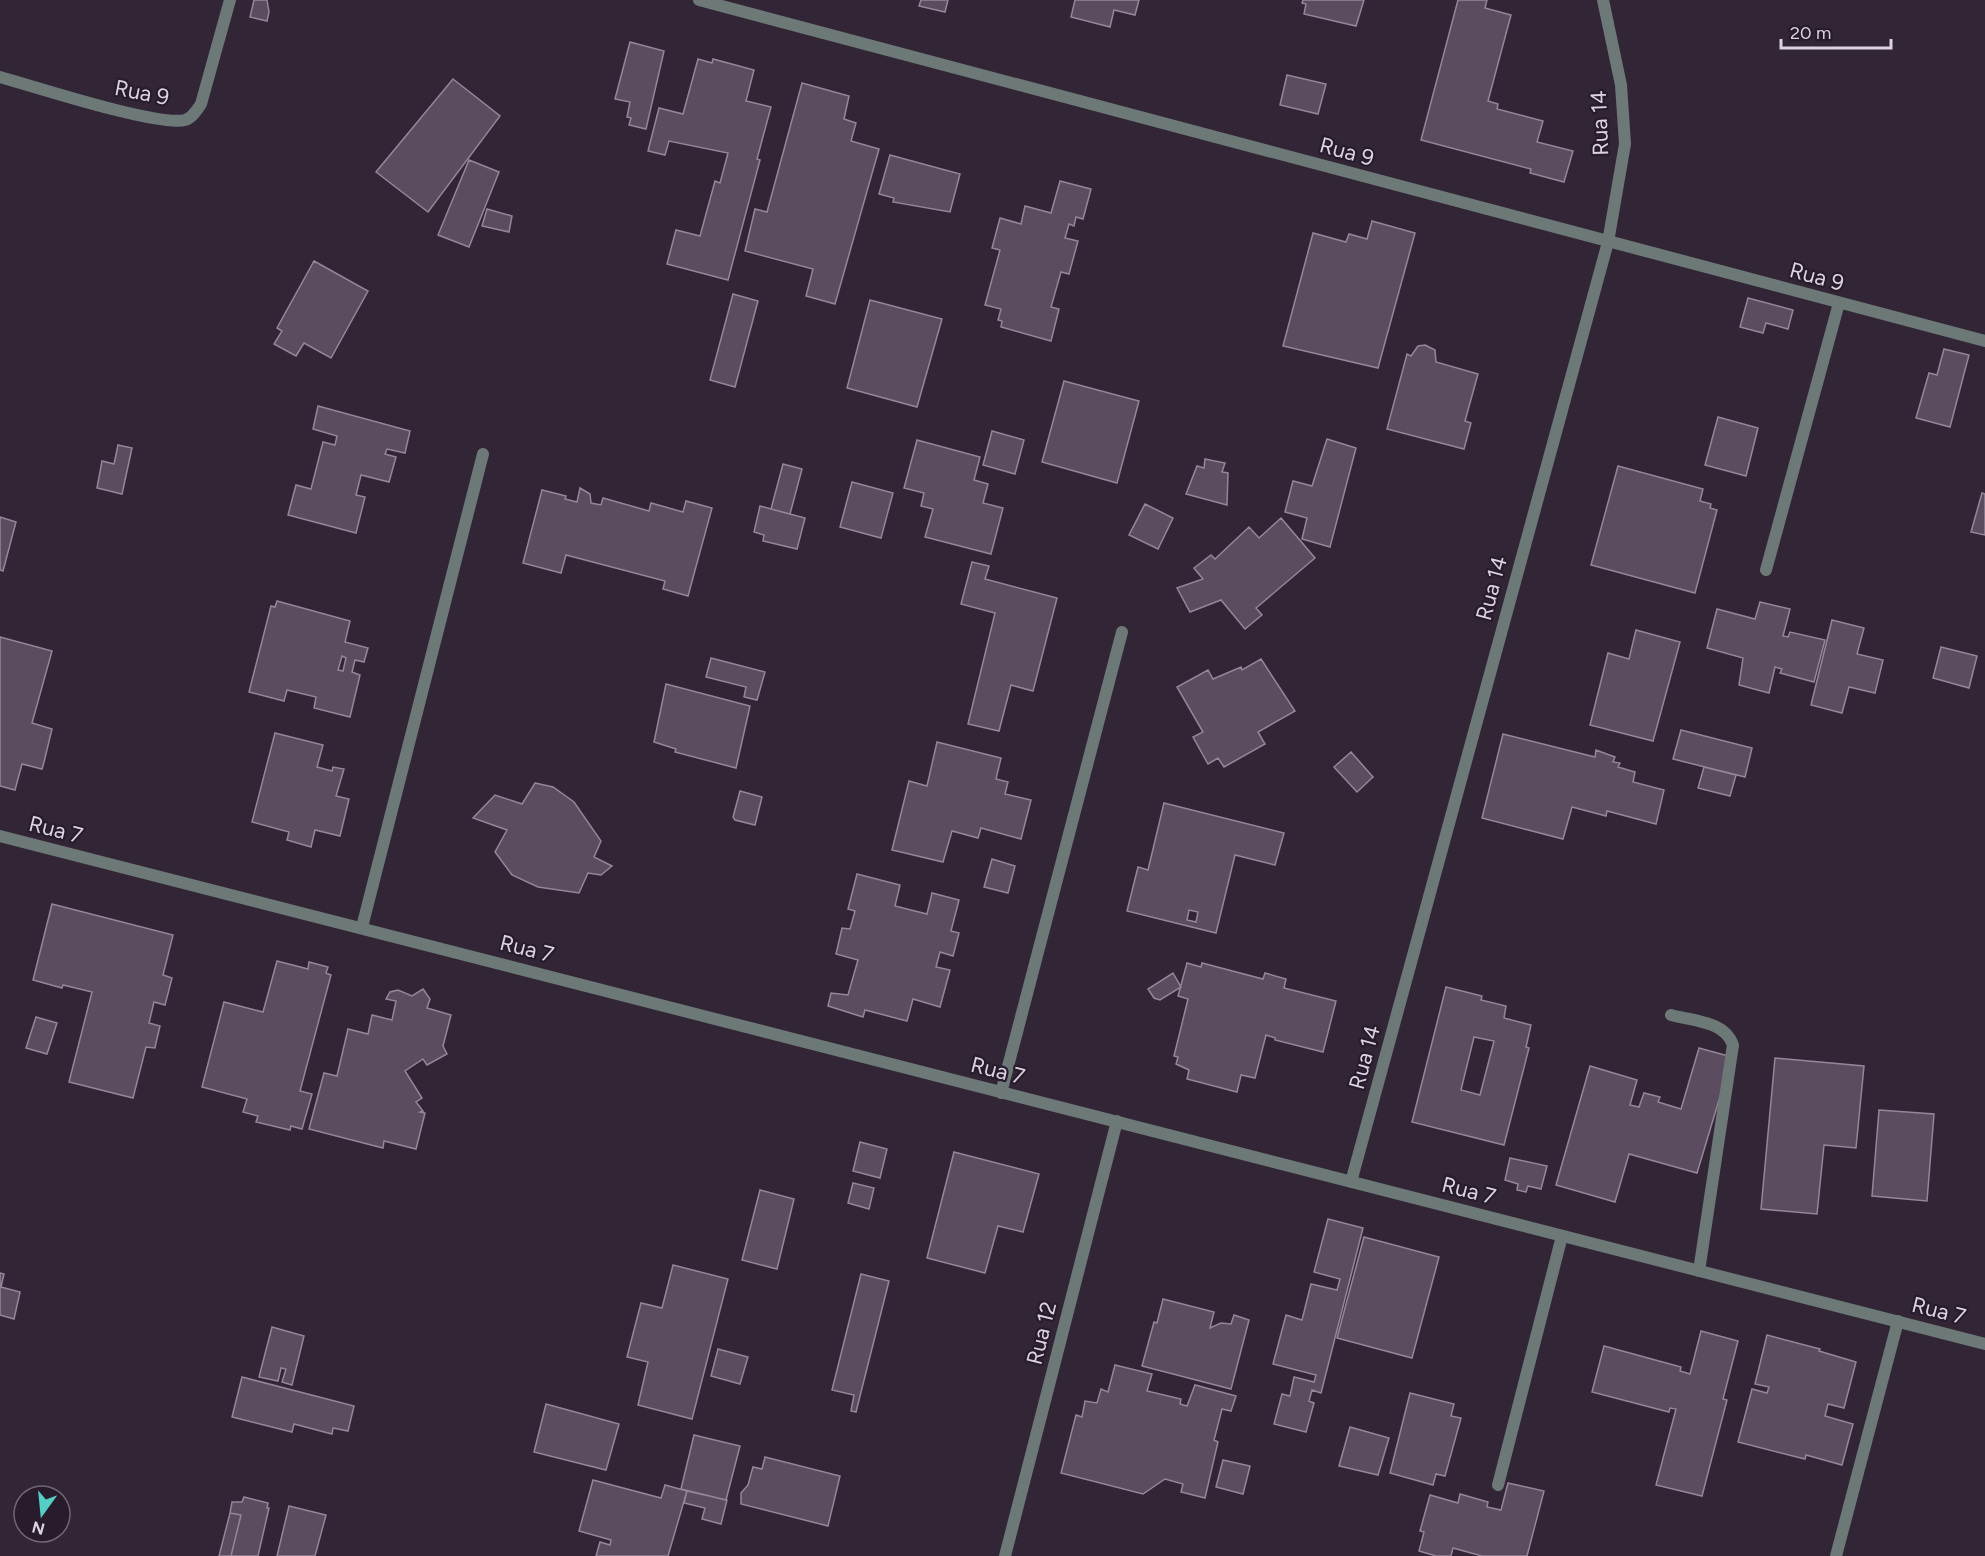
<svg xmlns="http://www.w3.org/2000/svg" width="1985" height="1556" font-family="Figtree,sans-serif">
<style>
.building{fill:#5b4d5f;stroke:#958699;stroke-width:1.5;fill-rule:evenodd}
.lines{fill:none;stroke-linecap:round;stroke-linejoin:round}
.service{stroke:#6c7977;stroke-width:12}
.minor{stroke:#6c7977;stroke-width:12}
.labels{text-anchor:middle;stroke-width:4.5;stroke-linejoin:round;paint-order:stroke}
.street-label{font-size:22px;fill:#dbd3de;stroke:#281c2c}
</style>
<rect width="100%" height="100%" fill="#322636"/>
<path class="building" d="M254,0h13l2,12 -2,9 -17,-4z
M921,0h27l-3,12 -26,-6z
M1075,0h64l-4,15 -21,-5 -4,17 -39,-10z
M1303,0h61l-8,26 -52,-12 2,-10 -4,-1z
M1458,0h29l-2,8 26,7 -23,86 10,3 -1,5 46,12 -6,21 36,9 -9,31 -34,-9 1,-4 -110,-29z
M630,42l34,9 -18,78 -17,-4 2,-7 -4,-1 3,-15 -15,-3z
M698,59l14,4 1,-4 41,11 -8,31 25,6 -14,52 3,1 -32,120 -61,-16 9,-34 24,6 15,-55 5,2 8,-30 -59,-12 -4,14 -17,-4 11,-43 24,6z
M1287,75l39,9 -8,30 -38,-9z
M453,79l47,37 -72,96 -52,-40z
M802,83l47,13 -5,23 12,4 -5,18 28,8 -44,155 -29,-8 7,-27 -68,-18 10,-42 12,3z
M890,155l70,19 -10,38 -57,-10 1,-4 -15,-4z
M469,160l30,12 -30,75 -31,-12z
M1060,181l31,8 -8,30 -7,-2 -2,9 -5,-2 -4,14 13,3 -9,33 -8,-2 -10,35 8,2 -8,32 -50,-14 1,-6 -4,-1 3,-11 -16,-4 15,-55 -8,-2 8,-30 21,6 4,-18 26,7z
M487,209l25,7 -3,16 -27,-6z
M1372,221l43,12 -37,135 -95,-22 30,-113 33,9 3,-8 18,5z
M314,261l54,30 -37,67 -27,-15 -8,13 -22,-12 8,-13 -5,-3z
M733,294l25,7 -23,86 -25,-7z
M1748,298l45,12 -5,19 -22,-6 -3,10 -23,-6z
M870,300l72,19 -25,88 -70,-19z
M1425,345l10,5 1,12 42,12 -13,47 6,2 -7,26 -77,-20 20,-75 4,2 7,-10z
M1944,349l25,6 -19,72 -34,-9 13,-45 8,2z
M1064,381l75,20 -22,82 -75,-21z
M318,406l92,25 -5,22 -18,-4 -2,5 11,3 -7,25 -28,-7 -5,20 9,2 -9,36 -68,-18 8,-30 15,4 12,-47 12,3 2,-9 -24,-7z
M1718,417l40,11 -12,48 -41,-11z
M992,431l32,9 -9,34 -32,-9z
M1327,439l29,9 -26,99 -28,-8 5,-21 -22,-6 8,-31 19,5z
M917,440l63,17 -6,23 14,4 -5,19 20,5 -12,46 -66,-17 8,-28 -12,-3 3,-13 -20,-5z
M118,445l14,3 -10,46 -25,-6 5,-27 12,3z
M1205,459l20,4 -3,9 6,1 -1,32 -41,-11 11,-28 7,2z
M783,464l19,5 -12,45 -19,-5z
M1618,466l85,23 -3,12 11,3 -1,4 7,2 -22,83 -104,-28z
M852,482l41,11 -12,45 -41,-11z
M580,488l10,6 1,9 10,2 2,-7 46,13 2,-8 32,9 3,-11 26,7 -24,88 -25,-7 2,-8 -99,-26 -5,18 -38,-10 19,-73 24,6 -1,3 12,3z
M1982,493l3,1v41l-14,-3z
M1145,504l28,14 -15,31 -29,-14z
M760,506l45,12 -8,31 -34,-8 1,-6 -10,-3z
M0,517l16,5 -13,49 -3,-1z
M1281,518l34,40 -59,50 6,7 -17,14 -24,-29 -31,12 -13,-24 26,-9 -9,-11 17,-13 4,4 34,-32 10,11z
M972,562l17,4 -4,13 72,19 -24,93 -22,-6 -12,46 -31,-7 27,-111 -34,-9z
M277,601l73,20 -5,21 23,6 -4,14 -9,-2 -3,12 8,3 -10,42 -36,-9 2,-11 -29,-7 -3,11 -35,-9 22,-86 4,1zM342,656l4,2 -3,13 -5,-1z
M1760,602l30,7 -7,27 5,1 2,-5 35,8 -11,42 -34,-9 2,-4 -7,-2 -6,26 -30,-8 4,-27 -36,-10 10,-39 38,10z
M1832,620l32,8 -7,26 26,6 -8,33 -26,-6 -7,26 -31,-8z
M1636,630l44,12 -27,99 -63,-16 18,-72 21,6z
M0,637l52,14 -20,72 20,6 -8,33 -2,7 -20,-5 -7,26 -15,-4z
M1941,647l36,9 -8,32 -36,-10z
M711,658l54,14 -8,28 -13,-3 2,-10 -40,-10z
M1261,659l34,52 -37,21 7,12 -41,23 -6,-9 -10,6 -15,-27 10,-5 -26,-45 31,-17 5,9 28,-12 1,3z
M666,684l84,22 -14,62 -61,-16 1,-3 -22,-7z
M1681,730l71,18 -7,29 -72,-18z
M275,733l48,12 -6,22 15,4 1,-4 11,2 -8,27 13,3 -9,37 -25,-6 -4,17 -24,-7 2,-8 -37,-10z
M1503,734l92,23 1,-7 19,7 -2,5 7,1 -2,4 17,5 -2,10 31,8 -8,34 -49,-13 -1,5 -34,-9 -9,32 -81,-21z
M937,742l64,16 -5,21 12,3 -3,12 26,6 -10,39 -40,-11 -3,10 -26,-7 -9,31 -51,-12 17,-69 18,5z
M1351,752l22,25 -16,15 -23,-25z
M1704,767l32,8 -6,21 -32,-8z
M535,783l18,4 21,15 27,39 -7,16 18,9 -11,9 -13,-2 -9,20 -41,-6 -26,-12 -17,-23 12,-22 -34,-12 22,-23 27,9z
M740,791l22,6 -7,28 -20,-5 -2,-3z
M1164,803l120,30 -9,32 -40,-10 -19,78 -89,-22 11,-44 10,3zM1189,910l9,2 -2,10 -9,-2z
M992,859l23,7 -7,27 -24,-6z
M857,874l43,11 -5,21 32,8 5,-21 27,7 -8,31 8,2 -6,23 -13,-4 -4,15 14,3 -10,37 -27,-8 -6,22 -42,-11 -2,7 -35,-11 3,-13 17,2 10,-35 -22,-6 6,-26 8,1 5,-18 -7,-2z
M52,904l121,31 -10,40 9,3 -7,27 -11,-3 -5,21 11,3 -4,17 -1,5 -9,-1 -13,51 -64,-16 23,-90 -29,-7 -1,3 -29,-8z
M277,961l31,8 1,-7 19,5 -2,6 5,2 -31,116 12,3 -10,35 -11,-3 -1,4 -34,-8 2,-6 -15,-4 4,-13 -45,-12 22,-85 39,10z
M1187,963l14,4 1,-4 61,16 2,-6 21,6 -2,9 52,13 -13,51 -48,-12v-2l-9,-3 -11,43 -14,-3 -4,17 -50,-13 2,-9 -13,-6 2,-7 -4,-1 14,-57 -10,-3z
M1173,973l8,14 -21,13 -6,-2 -6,-9z
M1446,987l36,9 -1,4 25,6 -2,12 27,7 -5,22 3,1 -25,97 -92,-23zM1474,1037l20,4 -14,54 -19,-5z
M423,989l7,10 -3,9 24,7 -8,31 4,8 -20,11 -4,-6 -18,12 17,27 -6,4 7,9 -3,1 5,1 -9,36 -32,-8 -1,7 -74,-19 15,-56 13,3 11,-47 20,5 4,-19 20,5 4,-19 -10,-2 4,-7 8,-2 14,6z
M36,1017l21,6 -10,31 -21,-6z
M1699,1048l33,9 -35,116 -68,-19 -14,48 -59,-17 34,-119 47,14 -7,25 9,2 5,-14 16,4 -2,5 23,7z
M1775,1058l89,8 -8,82 -32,-3 -7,69 -56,-5z
M1879,1110l55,4 -7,87 -55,-5z
M860,1142l27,7 -7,29 -27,-7z
M954,1152l85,22 -16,58 -25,-6 -13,47 -58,-15z
M1510,1158l37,8 -6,23 -13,-3 -2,6 -9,-2 1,-6 -13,-4z
M853,1183l21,5 -5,21 -21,-6z
M760,1190l34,9 -17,70 -35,-9z
M1328,1219l35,9 -42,165 -9,-3 -3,11 5,2 -8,29 -32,-8 8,-30 8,2 4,-19 20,5 2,-7 -43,-11 13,-49 16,5 9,-36 26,6 3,-11 -26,-7z
M1364,1237l75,20 -27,101 -75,-20z
M673,1265l55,14 -36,140 -54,-14 10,-43 -21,-5 14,-54 21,5z
M0,1273l4,1 -3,13 19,5 -6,27 -14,-4z
M861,1274l28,7 -33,131 -5,-1 3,-16 -22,-5z
M1163,1299l51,13 -4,16 11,-5 10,1 3,-9 15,5 -18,69 -89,-23 12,-44 3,1z
M272,1327l32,9 -12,49 -10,-3 4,-13 -5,-1 -3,13 -19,-4z
M1701,1331l37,10 -15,58 4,1 -25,96 -46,-11 20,-76 -6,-1 -1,4 -77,-20 12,-46 77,21 -1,4 10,3z
M1767,1335l53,14 -1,2 37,11 -12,46 -16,-4 -3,12 28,8 -11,41 -36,-10 -1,4 -67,-17 14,-53 15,4 2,-6 -14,-3z
M718,1349l30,8 -8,27 -29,-8z
M1115,1365l37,9 -5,17 34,8 -1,5 7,2 8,-21 41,11 -5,15 -9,-2 -8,31 4,2 -13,56 -24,-6 2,-8 -18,-5 -22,15 -82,-21 15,-58 6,2 3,-16 12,2 4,-14 7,3z
M242,1377l112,29 -6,25 -15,-3 -1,6 -38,-10 -2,8 -60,-15z
M1410,1393l44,11 -3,12 10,2 -16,58 -9,-2 -3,11 -43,-12z
M546,1404l73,20 -13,46 -72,-18z
M1350,1427l39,11 -11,37 -39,-9z
M694,1435l46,11 -14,54 -45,-11z
M765,1457l75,19 -12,50 -87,-22v-11l7,-8 5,-18 9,2z
M1223,1460l27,6 -7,28 -27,-7z
M593,1480l68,18 4,-13 22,6 -19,65h-72l4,-14 10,3 1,-5 -32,-9z
M1508,1483l36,8 -17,65h-45l-29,-8 -2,8h-15l-17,-5 5,-19 -4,-1 10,-36 28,8 2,-9 28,8 -1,5 14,3z
M687,1491l40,9 -6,24 -19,-5 3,-11 -21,-5z
M244,1497l24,6 -1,5h2l-11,48h-27l10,-41 -11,-2 2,-11h10z
M289,1506l37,9 -11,41h-38z
M230,1513l11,2 -10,41h-12z"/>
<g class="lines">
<path class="service" d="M1766,570l73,-267
M1671,1015c22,6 54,6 62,30l-34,226
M1498,1485l64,-249
M1836,1556l62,-235"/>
<path class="minor" d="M699,0l1286,341
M0,77c33,9 158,50 185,43 7,-2 12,-10 16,-16l29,-104
M0,836l1985,508
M362,927l121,-473
M1001,1093l121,-461
M1351,1182l257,-940 17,-98 -4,-59 -18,-85
M1005,1556l112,-435"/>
</g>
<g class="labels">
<g class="street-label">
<text transform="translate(142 92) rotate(11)" y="8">Rua 9</text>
<text transform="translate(1599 123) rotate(-92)" y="8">Rua 14</text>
<text transform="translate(1347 151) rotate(15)" y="8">Rua 9</text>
<text transform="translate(1817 276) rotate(15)" y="8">Rua 9</text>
<text transform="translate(1491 588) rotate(-75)" y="8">Rua 14</text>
<text transform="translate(56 829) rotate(14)" y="8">Rua 7</text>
<text transform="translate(527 948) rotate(14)" y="8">Rua 7</text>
<text transform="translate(1364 1057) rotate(-75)" y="8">Rua 14</text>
<text transform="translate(998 1070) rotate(14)" y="8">Rua 7</text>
<text transform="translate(1469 1190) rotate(14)" y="8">Rua 7</text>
<text transform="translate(1939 1310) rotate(14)" y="8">Rua 7</text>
<text transform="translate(1041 1333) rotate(-76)" y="8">Rua 12</text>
</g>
</g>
<g transform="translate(42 1514) rotate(195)"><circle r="28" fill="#281c2c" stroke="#706573" stroke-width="1.5"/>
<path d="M0-4.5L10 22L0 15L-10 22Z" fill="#55cec5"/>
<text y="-9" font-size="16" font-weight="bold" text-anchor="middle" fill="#dbd3de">N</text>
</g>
<path d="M1781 39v9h110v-9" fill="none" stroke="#dbd3de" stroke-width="3"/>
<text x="1790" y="39" font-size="18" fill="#dbd3de" stroke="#281c2c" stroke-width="4.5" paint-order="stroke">20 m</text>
</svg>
